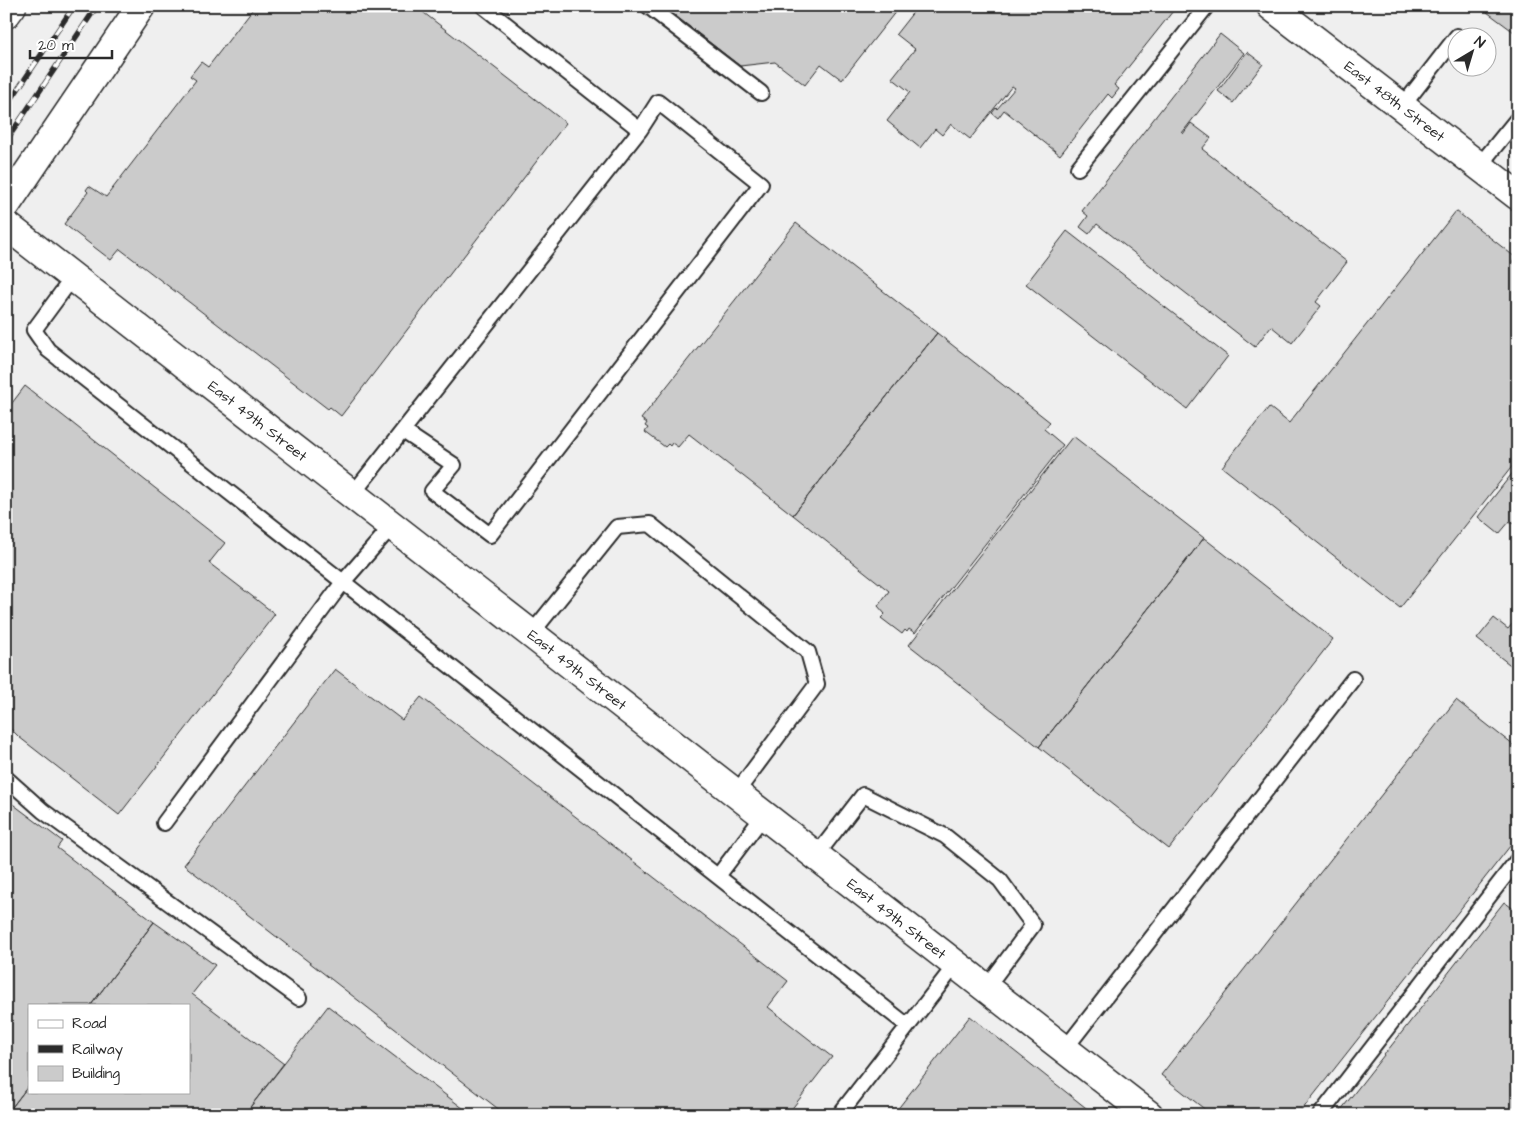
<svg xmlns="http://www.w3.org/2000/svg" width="1524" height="1121" font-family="'Architects Daughter',sans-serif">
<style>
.built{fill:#efefef;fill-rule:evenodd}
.building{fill:#cbcbcb;stroke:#2b2b2b}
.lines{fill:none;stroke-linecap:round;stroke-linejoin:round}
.lane-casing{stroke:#2b2b2b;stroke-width:18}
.street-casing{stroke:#2b2b2b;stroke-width:31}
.secondary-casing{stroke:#2b2b2b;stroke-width:31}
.primary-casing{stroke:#2b2b2b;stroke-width:31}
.lane{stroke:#fff;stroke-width:14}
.street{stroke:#fff;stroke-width:28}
.secondary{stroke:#fff;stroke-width:28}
.primary{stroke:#fff;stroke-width:28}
.rail-casing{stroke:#2b2b2b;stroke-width:5.5}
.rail{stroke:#fff;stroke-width:4;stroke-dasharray:11;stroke-linecap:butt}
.labels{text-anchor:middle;stroke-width:4;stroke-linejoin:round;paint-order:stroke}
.street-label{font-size:15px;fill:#2b2b2b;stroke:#fff}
</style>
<rect width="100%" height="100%" fill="#fff"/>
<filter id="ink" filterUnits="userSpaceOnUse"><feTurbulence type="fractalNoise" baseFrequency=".02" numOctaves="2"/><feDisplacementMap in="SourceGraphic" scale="10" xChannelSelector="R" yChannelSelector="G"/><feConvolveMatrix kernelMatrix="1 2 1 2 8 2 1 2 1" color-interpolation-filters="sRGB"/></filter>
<g filter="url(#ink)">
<path class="built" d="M6,6h1512v1109h-1512zM1456,38h30v30h-30zM29,1005h160v87h-160z"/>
<path class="building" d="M255,6h160l151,117 -225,293 -11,-9 -2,2 -208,-160 -9,11 -47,-36 24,-32 -2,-2 3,-4 17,11 90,-117 -6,-4 11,-14 7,5z
M663,6h237l-58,74 -21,-16 -16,21 -30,-23 -35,4z
M918,6h259l-63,79 5,4 -7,9 -4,-4 -48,61 -56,-45 -6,8 -6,-5 4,-5 1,1 18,-21 -3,-2 -42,53 -19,-15 -9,11 -7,-6 -15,19 -33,-27 23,-29 -18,-14 23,-29 -19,-15z
M1492,6h26v29l-31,-23z
M1220,34l24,19 -62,80 1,1 8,-11 20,15 -9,11 145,113 -31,40 5,4 -29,37 -21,-17 -16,21 -158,-123 -8,10 -9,-7 8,-11 -6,-5z
M1247,52l16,12 -30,39 -15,-12z
M1456,211l59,46 -3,5 6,4v193l-118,149 -178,-141 47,-60 20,16z
M796,223l141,110 -144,182 -104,-81 -11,13 -6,-4 -2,3 -2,-2 -3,3 -20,-15 3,-4 -3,-2 2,-3 -6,-4z
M1067,231l161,125 -41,53 -161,-125z
M937,333l113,89 -6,7 19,16 -148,188 -6,-4 -2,3 -2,-2 -3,4 -21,-16 4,-4 -7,-8 11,-15 -96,-76z
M25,386l200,157 -16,20 66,51 -156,201 -100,-78 -13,-13v-319l3,2z
M1073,436l131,102 -165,209 -130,-102z
M1518,466v61l-8,-6 -11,13 -21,-17z
M1204,538l129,101 -164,210 -130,-102z
M1518,617v54l-41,-32 17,-21 14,11z
M335,669l67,51 19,-23 367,284 -20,26 64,50 -45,58h-281l-322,-250z
M1456,700l62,49v87l-220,279h-86l-51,-40z
M10,802l52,39 -5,7 97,74 -63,83h-62v80l-23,30v-308z
M1504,902l14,10v203h-181z
M154,922l61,43 -23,29 92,70 -40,51h-238l23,-30v7h160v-87h-98z
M328,1006l144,109h-228z
M970,1016l125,99h-202z"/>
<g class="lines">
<defs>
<path id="lane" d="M648,6l113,87
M1402,107l55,-71
M1479,166l39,-48
M1078,168l129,-162
M73,277l-39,53 14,20 860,676 -69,89
M403,431l51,34 -22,26 58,44 271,-351 -103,-82 -18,28
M352,495l288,-365 -157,-124
M531,634l86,-107 33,-3 158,128 9,32 -81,109
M6,778l37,33 256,187
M164,823l179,-241 49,-56
M816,856l47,-61 82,41 55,44 33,45 -47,63
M718,876l46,-61
M908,1026l48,-62
M1065,1049l288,-370
M1320,1115l198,-256"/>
<g id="street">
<path id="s1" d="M1271,6l247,190"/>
<path id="s2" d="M6,225l1143,890"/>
</g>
<path id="secondary" d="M6,205l135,-199"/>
<path id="primary" d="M6,14l6,-8"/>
</defs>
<use href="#lane" class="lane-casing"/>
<use href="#street" class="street-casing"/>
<use href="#secondary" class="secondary-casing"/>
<use href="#primary" class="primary-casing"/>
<use href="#lane" class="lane"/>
<use href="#street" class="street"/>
<use href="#secondary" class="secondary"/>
<use href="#primary" class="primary"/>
<defs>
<path id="rail" d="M6,107l68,-101
M6,141l91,-135"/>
</defs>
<use href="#rail" class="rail-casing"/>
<use href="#rail" class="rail"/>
</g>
</g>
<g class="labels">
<g class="street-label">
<text dy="5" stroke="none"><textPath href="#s1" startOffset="156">East 48th Street</textPath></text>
<text dy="5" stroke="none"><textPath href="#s2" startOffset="319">East 49th Street</textPath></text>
<text dy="5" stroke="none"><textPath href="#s2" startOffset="724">East 49th Street</textPath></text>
<text dy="5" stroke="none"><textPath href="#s2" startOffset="1129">East 49th Street</textPath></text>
</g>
</g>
<rect width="1524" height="1121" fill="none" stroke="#fff" stroke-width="25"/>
<rect x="12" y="12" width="1499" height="1096" fill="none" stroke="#2b2b2b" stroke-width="2" filter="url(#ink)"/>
<rect x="28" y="1004" width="162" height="90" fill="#ffffff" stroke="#aaaaaa"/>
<rect x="38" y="1020" width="25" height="8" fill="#ffffff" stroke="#aaaaaa"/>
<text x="72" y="1028" font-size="15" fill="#2b2b2b">Road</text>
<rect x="38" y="1045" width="25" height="8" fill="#2b2b2b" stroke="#aaaaaa"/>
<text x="72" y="1054" font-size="15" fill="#2b2b2b">Railway</text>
<rect x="38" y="1066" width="25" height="15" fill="#cbcbcb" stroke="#aaaaaa"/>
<text x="72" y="1078" font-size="15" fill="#2b2b2b">Building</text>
<g transform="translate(1472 52) rotate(38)"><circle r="24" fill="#ffffff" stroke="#aaaaaa"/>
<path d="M0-4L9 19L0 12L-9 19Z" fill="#2b2b2b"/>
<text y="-8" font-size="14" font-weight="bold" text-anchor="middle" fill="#2b2b2b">N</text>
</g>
<path d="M30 50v8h82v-8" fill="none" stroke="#2b2b2b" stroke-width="2.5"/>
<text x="38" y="50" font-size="15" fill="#2b2b2b" stroke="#ffffff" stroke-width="4" paint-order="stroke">20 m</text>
</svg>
